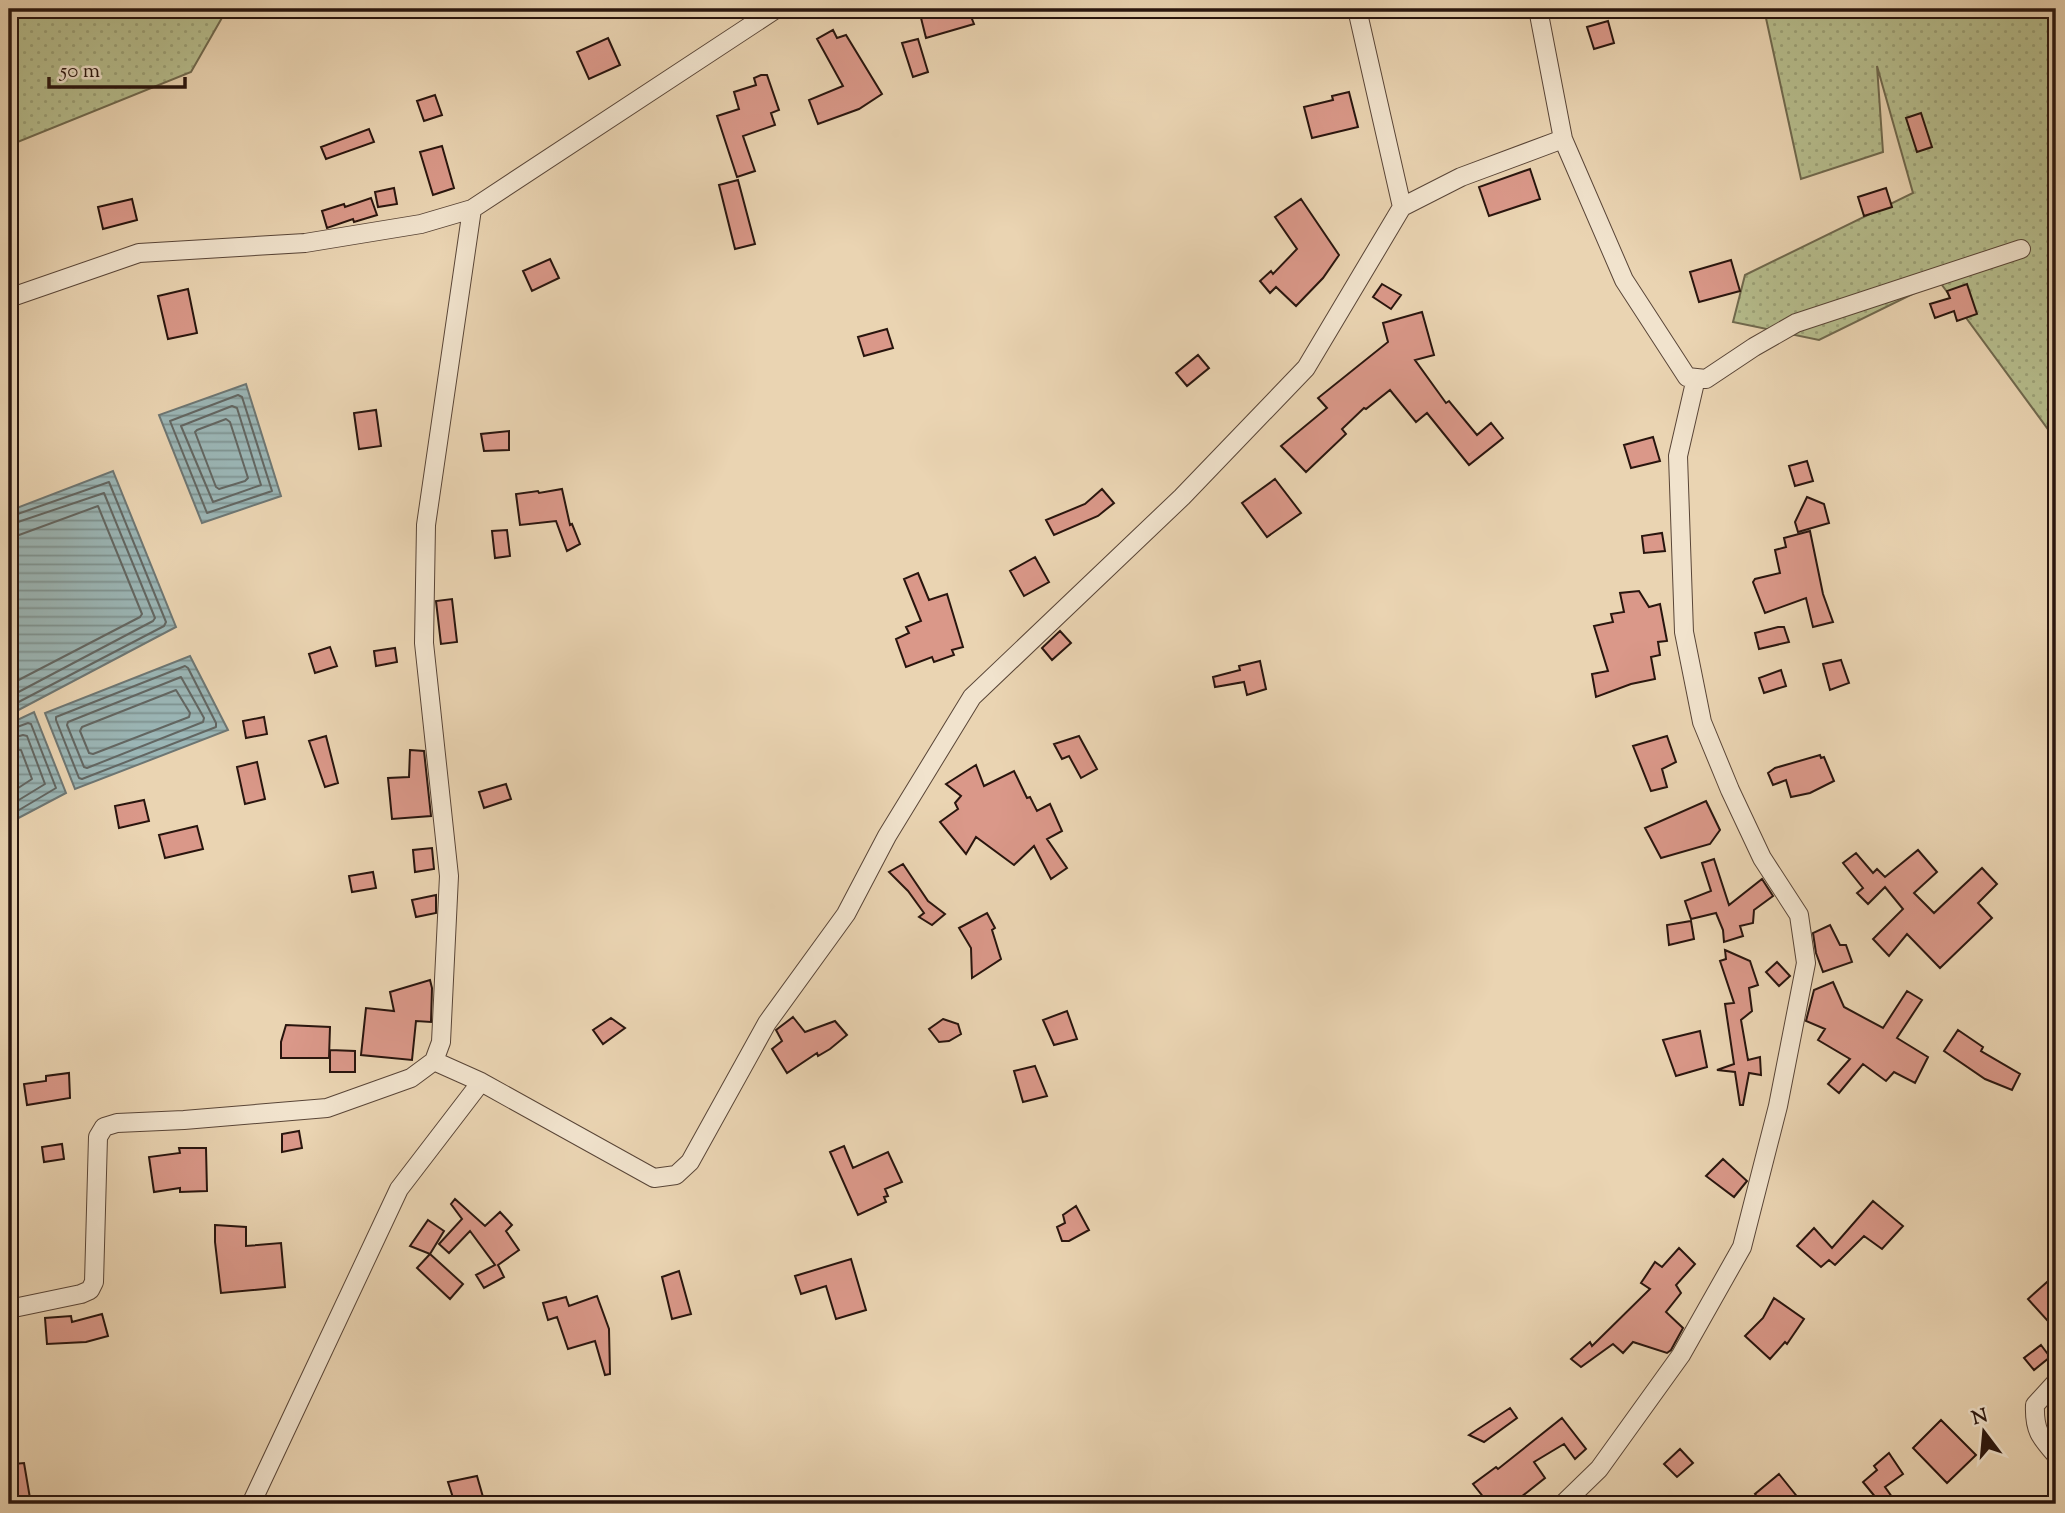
<svg xmlns="http://www.w3.org/2000/svg" width="2065" height="1513" font-family="'Sorts Mill Goudy',serif">
<style>
.grass{fill:url(#grass-dots);stroke:#70694e;stroke-width:2}
.water{fill:url(#water-rules);stroke:#6d7673;stroke-width:2}
.lines{fill:none;stroke-linecap:round;stroke-linejoin:round}
.shore{stroke:#626662;stroke-width:2}
.building{fill:#da9889;stroke:#29150e;stroke-width:2}
.minor-casing{stroke:#594537;stroke-width:20}
.minor{stroke:#f1e3cd;stroke-width:18}
</style>
<defs>
<pattern id="grass-dots" width="8" height="8" patternUnits="userSpaceOnUse" patternTransform="scale(1.75)"><rect width="8" height="8" fill="#b6bd8d"/><path d="M2 2h.1M6 6h.1" fill="none" stroke="#9ca278" stroke-width="1.8" stroke-linecap="round"/></pattern>
<pattern id="water-rules" width="6" height="5" patternUnits="userSpaceOnUse" patternTransform="scale(1.75)"><rect width="6" height="5" fill="#9bb6b6"/><path d="M0 2.5h6" fill="none" stroke="#7e9392"/></pattern>
</defs>
<rect width="100%" height="100%" fill="#ead4b2"/>
<filter id="stains"><feTurbulence type="fractalNoise" baseFrequency=".00286" numOctaves="4"/><feColorMatrix values="0 0 0 0 .2 0 0 0 0 .09 0 0 0 0 .02 0 0 0 .5 -.17"/></filter>
<radialGradient id="worn" r=".72"><stop offset=".6" stop-color="#630" stop-opacity="0"/><stop offset="1" stop-color="#630" stop-opacity=".3"/></radialGradient>
<path class="grass" d="M9,9h218l-36,63 -181,73 -1,3z
M1764,9h292v278l-6,145 -111,-151 -120,59 -86,-18 12,-47 168,-82 -36,-127 6,86 -82,27z"/>
<path class="water" d="M246,384l35,112 -79,27 -43,-108z
M113,471l63,156 -167,88v-204z
M190,656l38,74 -153,59 -30,-76z
M34,712l32,81 -57,30v-99z"/>
<g class="lines">
<path class="shore" d="M238,395l4,2 30,94 -65,22 -37,-92z
M232,406l5,2 24,77 -48,17 -32,-76z
M226,419l4,3 18,56 -3,3 -26,8 -3,-2 -21,-55 2,-2z
M9,517l100,-35 57,140 -2,4 -155,81
M9,525l95,-32 51,125 -2,3 -144,76
M9,536l10,-1 79,-29 44,108 -2,3 -131,68
M185,666l3,2 28,55v4l-134,52 -3,-1 -23,-58v-3z
M181,677l23,41 -1,4 -116,46 -3,-1 -17,-42 1,-3z
M176,690l14,23 -1,4 -96,37 -4,-1 -9,-22 2,-4z
M9,730l19,-7 3,1 25,64 -47,28
M9,739l14,-4 4,1 18,48 -36,22
M9,749l12,1 11,29 -23,15"/>
</g>
<path class="building" d="M952,9h16l6,15 -48,14 -5,-20z
M1608,21l6,22 -20,6 -7,-22z
M833,30l4,8 9,-3 36,59 -23,15 -41,15 -9,-24 34,-14 -26,-47z
M608,38l12,27 -31,14 -12,-27z
M918,39l10,33 -15,5 -11,-34z
M761,75h6l12,35 -8,3 4,12 -32,11 12,35 -18,6 -20,-61 22,-7 -5,-17 22,-7 -2,-7z
M1349,92l9,35 -46,11 -8,-31 29,-7 -1,-4z
M435,95l7,20 -18,6 -7,-20z
M1921,113l11,34 -15,5 -11,-34z
M369,129l5,13 -48,17 -5,-12z
M442,146l12,42 -21,7 -13,-43z
M1530,169l10,30 -51,17 -10,-29z
M738,180l17,64 -20,5 -16,-64z
M394,188l3,16 -19,3 -3,-15z
M1886,188l6,19 -28,9 -6,-19z
M371,198l6,17 -23,7 -1,-3 -26,9 -5,-17 22,-7 1,3z
M132,199l5,21 -34,9 -5,-22z
M1301,199l38,56 -16,23 -27,28 -20,-19 -6,6 -10,-12 11,-10 2,3 24,-25 -22,-32z
M550,259l9,19 -27,13 -9,-20z
M1731,260l9,31 -41,11 -9,-30z
M1382,284l19,11 -10,14 -18,-12z
M1967,284l10,30 -20,7 -3,-10 -19,7 -5,-14 20,-6 -3,-7z
M188,289l9,44 -29,6 -10,-43z
M1422,312l12,43 -19,5 31,43 3,-2 28,34 14,-12 12,15 -34,27 -42,-52 -11,9 -26,-32 -24,19 -2,-1 -22,21 4,5 -40,38 -25,-26 46,-38 -9,-10 70,-56 -5,-19z
M887,329l6,19 -29,8 -6,-19z
M1198,355l11,13 -22,18 -11,-13z
M376,410l5,36 -22,3 -5,-36z
M509,431v19l-25,1 -3,-17z
M1653,437l7,24 -29,7 -7,-23z
M1807,461l6,20 -18,5 -6,-20z
M1275,479l26,34 -34,24 -25,-34z
M562,489l8,36 2,-1 8,20 -13,7 -11,-30 -36,4 -4,-31 22,-3 1,2z
M1102,489l12,14 -16,13 -44,19 -8,-15 39,-16z
M1807,497l17,7 5,19 -31,9 -3,-10z
M507,530l3,26 -15,2 -3,-27z
M1810,531l13,63 10,28 -20,5 -7,-29 -41,15 -12,-31 2,-3 25,-6 -5,-23 11,-3 -2,-9z
M1662,533l3,18 -21,2 -2,-17z
M1035,557l14,25 -25,14 -14,-25z
M918,573l11,27 18,-6 16,53 -11,3 2,5 -20,7 -2,-5 -26,10 -10,-28 13,-6 -3,-6 15,-6 -17,-42z
M1639,591l10,16 11,-3 7,37 -9,1 2,13 -9,2 4,22 -24,5 -35,13 -4,-23 16,-3 -14,-45 19,-4 -2,-8 13,-2 -4,-19z
M452,599l5,43 -16,2 -5,-43z
M1778,627h6l5,15 -30,7 -4,-16z
M1060,631l11,12 -19,17 -10,-12z
M330,647l7,19 -22,7 -6,-19z
M395,648l2,14 -21,4 -2,-15z
M1841,660l8,23 -19,7 -7,-26z
M1260,661l6,28 -19,6 -3,-13 -29,5 -2,-10 27,-7 -1,-4z
M1781,670l5,16 -22,7 -5,-15z
M264,717l3,17 -21,4 -3,-17z
M326,736l12,47 -13,4 -16,-46z
M1079,736l18,33 -16,9 -12,-22 -7,3 -8,-15z
M1667,736l9,26 -14,7 5,18 -16,4 -18,-45z
M410,750l14,1 7,65 -39,3 -4,-41 21,-1z
M1820,755l1,3 3,-1 10,24 -24,12 -19,4 -5,-17 -13,5 -5,-12 7,-5z
M257,762l8,37 -20,5 -8,-37z
M976,765l8,21 30,-15 13,27 3,-1 7,14 13,-7 12,27 -15,8 20,29 -16,11 -17,-33 -20,19 -38,-28 -10,17 -26,-32 18,-13 -3,-6 6,-7 -15,-12z
M506,784l5,15 -27,9 -5,-16z
M144,800l5,21 -30,7 -4,-22z
M1706,801l14,29 -10,14 -49,14 -16,-30z
M197,826l6,23 -38,9 -6,-23z
M432,848l2,21 -19,3 -2,-22z
M1918,850l19,22 -23,21 20,20 48,-45 15,16 -19,19 14,15 -52,50 -33,-34 -18,22 -16,-17 30,-30 -18,-22 -17,17 -11,-11 6,-5 -20,-25 13,-10 17,20 4,-4 8,8z
M1714,859l15,46 33,-26 11,17 -19,14 -1,13 -13,3 3,10 -19,6 -1,-12 -7,-17 -25,6 -6,-18 26,-10 -9,-28z
M903,864l25,37 17,13 -13,11 -13,-8 5,-4 -16,-22 -19,-19z
M373,872l3,16 -24,4 -3,-16z
M436,895v18l-20,4 -4,-17z
M987,913l8,15 -3,2 9,29 -29,19 -1,-30 -12,-20z
M1691,921l3,18 -25,6 -2,-20z
M1830,925l10,20h6l6,17 -29,10 -7,-19 -3,-20z
M1725,950l25,11 8,24 -9,3 3,23 -11,9 7,40 12,-3 1,18 -12,-2 -6,32h-3l-5,-33 -18,-2 17,-6 -9,-60 9,-1 -14,-42 6,-2z
M1777,962l13,14 -11,10 -13,-14z
M430,980l2,8 -1,34 -15,-1 -4,39 -51,-5 5,-47 28,3 -4,-19z
M1833,982l11,25 39,21 24,-37 15,9 -25,38 31,19 -13,26 -21,-11 -8,9 -23,-17 -24,29 -11,-9 22,-25 -32,-19 7,-11 -19,-8 8,-31z
M1067,1011l10,28 -23,6 -11,-25z
M793,1017l12,15 30,-11 12,14 -17,14 -12,7 -1,-3 -30,20 -15,-24 10,-8 -6,-11z
M611,1018l14,10 -22,16 -10,-14z
M943,1019l15,5 3,10 -12,7 -10,1 -10,-13z
M286,1025l44,2 -1,31h-48v-16z
M1958,1030l25,17 -2,4 39,23 -8,16 -27,-11 -41,-28z
M1700,1031l7,36 -31,9 -13,-36z
M330,1050l25,1v21h-25z
M1035,1066l12,30 -24,6 -9,-31z
M69,1073l1,25 -43,7 -3,-21 22,-3v-5z
M299,1131l3,17 -20,4v-18z
M62,1144l2,15 -20,3 -2,-15z
M844,1146l9,22 35,-16 14,30 -17,7 3,7 -4,1 2,5 -28,13 -28,-63z
M179,1148h27l1,43 -27,1v-4l-26,4 -5,-35 31,-4z
M1723,1159l24,22 -13,16 -28,-21z
M455,1199l30,27 15,-14 12,13 -6,6 13,19 -21,15 6,12 -20,11 -8,-13 19,-10 -25,-34 -21,22 -10,-9 23,-25 -11,-15z
M1873,1201l30,25 -21,23 -18,-13 -29,29 -6,-5 -8,7 -24,-21 17,-18 18,20z
M1076,1206l13,24 -20,11h-7l-5,-14 8,-4 -2,-8z
M428,1220l16,11 -14,23 -20,-8z
M215,1225l31,2v19l35,-3 4,44 -64,6 -6,-51z
M1679,1248l16,16 -19,21 5,8 -15,19 17,16 -12,22 -4,3 -34,-11 -10,11 -10,-9 -32,23 -10,-8 19,-17 2,4 58,-57 -9,-6 14,-21 7,5z
M430,1254l33,30 -13,15 -33,-31z
M851,1259l15,51 -30,9 -10,-33 -25,8 -6,-18z
M679,1271l12,43 -19,5 -10,-42z
M2056,1274v56l-28,-31z
M597,1296l12,33 1,45 -5,1 -10,-34 -27,8 -11,-32 -9,3 -5,-17 23,-6 3,9z
M1774,1298l30,21 -17,25 -2,-2 -15,17 -25,-23 18,-18z
M102,1314l6,22 -22,6 -39,2 -2,-26 26,-2 1,6z
M2041,1345l9,12 -16,13 -10,-12z
M1510,1408l7,10 -33,24 -15,-7z
M1562,1418l24,31 -11,10 -11,-15 -30,18 11,16 -29,23 -4,3h-23l-16,-20 23,-17 2,2z
M1941,1420l35,35 -29,28 -34,-35z
M1680,1449l13,14 -16,14 -13,-13z
M1889,1453l14,21 -18,13 12,17h-16l-18,-22 14,-12 -3,-4z
M24,1463l7,41h-14l-3,-40z
M1779,1474l24,30h-40l-8,-10z
M477,1476l8,28h-30l-7,-22z"/>
<g class="lines">
<defs>
<path id="minor" d="M1357,9l45,198
M1538,9l25,130 61,141 63,97 19,2 48,-32 42,-24 225,-74
M9,298l130,-45 166,-10 116,-19 51,-15 304,-200
M434,1061l47,21 173,96 22,-3 14,-13 77,-139 79,-109 41,-78 85,-139 210,-200 124,-129 96,-161 59,-30 102,-38
M9,1309l72,-15 9,-4 4,-8 4,-145 6,-10 13,-4 67,-3 143,-12 84,-30 23,-17 7,-19 8,-166 -25,-233 2,-118 46,-316
M2056,1382l-21,23c-1,25 5,32 21,50
M251,1504l148,-315 82,-107
M1563,1504l36,-35 82,-114 61,-108 36,-141 28,-143 -7,-48 -37,-57 -32,-68 -28,-68 -18,-90 -6,-176 18,-78"/>
</defs>
<use href="#minor" class="minor-casing"/>
<use href="#minor" class="minor"/>
</g>
<rect width="2065" height="1513" fill="none" stroke="#ead4b2" stroke-width="35"/>
<rect x="10" y="10" width="2044" height="1492" fill="none" stroke="#29150e" stroke-width="3.5"/>
<rect x="18" y="18" width="2030" height="1478" fill="none" stroke="#29150e" stroke-width="2"/>
<g transform="translate(1984 1432) rotate(344)" stroke="#f1e3cd" stroke-width="5" paint-order="stroke">
<path d="M0-5L12 26L0 18L-12 26Z" fill="#29150e"/>
<text y="-10" font-size="19" font-weight="bold" text-anchor="middle" fill="#29150e">N</text>
</g>
<path d="M49 77v10h136v-10" fill="none" stroke="#29150e" stroke-width="3.5"/>
<text x="60" y="77" font-size="21" fill="#29150e" stroke="#f1e3cd" stroke-width="5" paint-order="stroke">50 m</text>
<rect width="100%" height="100%" filter="url(#stains)"/>
<rect width="100%" height="100%" fill="url(#worn)"/>
</svg>
